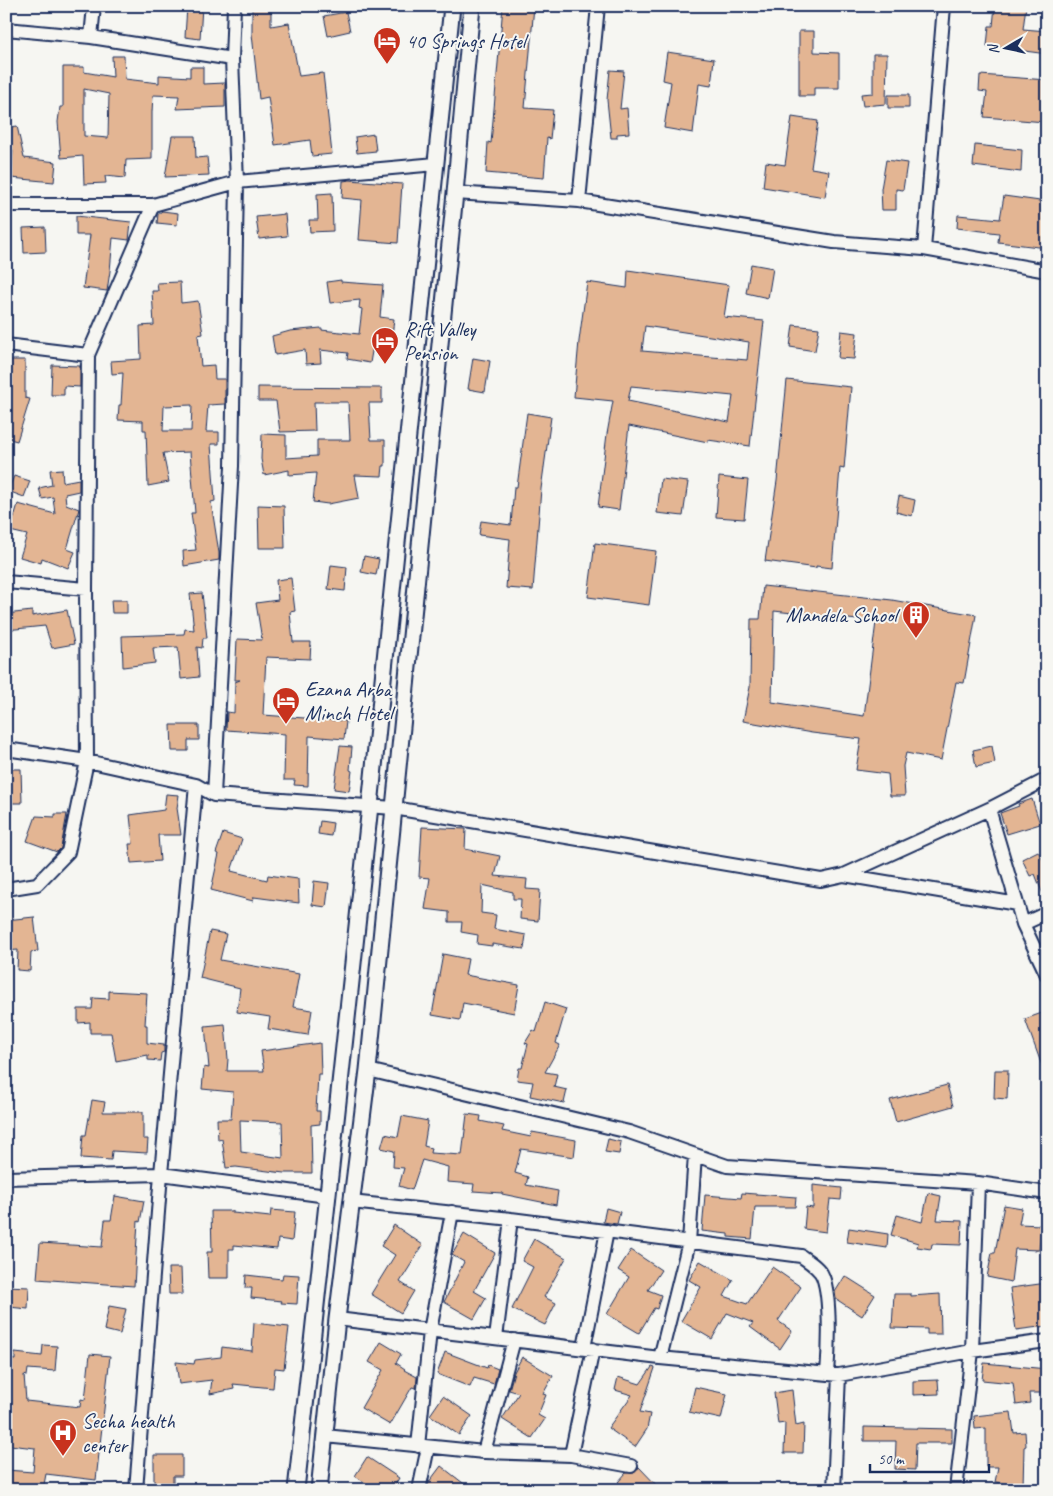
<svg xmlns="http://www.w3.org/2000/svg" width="1053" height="1496" font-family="Caveat,sans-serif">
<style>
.building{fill:#e3b593;stroke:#1b2f5e;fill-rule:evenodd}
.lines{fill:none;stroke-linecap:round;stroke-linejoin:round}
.minor-casing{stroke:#1b2f5e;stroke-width:16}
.tertiary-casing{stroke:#1b2f5e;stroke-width:19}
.minor{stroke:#f6f6f2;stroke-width:12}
.tertiary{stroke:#f6f6f2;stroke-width:15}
.labels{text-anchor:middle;stroke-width:4;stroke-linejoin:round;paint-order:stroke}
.poi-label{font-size:21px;fill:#1b2f5e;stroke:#f6f6f2;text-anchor:start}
</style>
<rect width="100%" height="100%" fill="#f6f6f2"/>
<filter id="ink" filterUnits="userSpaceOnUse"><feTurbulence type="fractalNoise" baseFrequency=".02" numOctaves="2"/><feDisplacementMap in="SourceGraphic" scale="10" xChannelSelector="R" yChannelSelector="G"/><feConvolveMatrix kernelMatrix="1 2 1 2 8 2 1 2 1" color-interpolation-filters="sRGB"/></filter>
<g filter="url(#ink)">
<path class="building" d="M187,6h15l-2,33 -15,-2z
M252,6h19v20l18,-3 10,53 24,-3 9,81 -20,2 -2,-16 -35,5 -7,-48 -9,2 -7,-65z
M503,6h31l-9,102 28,2 -3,29 -3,-1 -3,40 -58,-5 2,-31 3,1z
M995,6h31l-3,23 24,2v23l-60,-8 2,-20h4z
M346,12l4,19 -22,5 -4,-20z
M799,31h15v21l25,1v35h-25v8h-15z
M667,52l47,7 -3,27 -12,-2 -6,49 -29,-5 7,-46 -8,-2z
M873,54h14l-1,50 -23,2 -2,-12 12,-1z
M112,56h12l1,23 34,4v-8l31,2v-10h13v17l22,-1v24l-48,2 2,-13 -26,-1 -1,17v47l-26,1 -1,18 -20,-2 1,7 -22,1 -1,-28 -22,2 -3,-36 2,-15h3v-40h21v5l29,5zM84,89l25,5 -1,44 -24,-2z
M610,70l14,1 -4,38 7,-1 2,25 -12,1v4h-6l-4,-38z
M980,75l67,5 -2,42 -61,-5 3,-25 -8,-1z
M888,95h21v13h-21z
M792,117l26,4 -7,47 18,3 -4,26 -62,-10 3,-25 19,3z
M17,126l7,32 32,4 -2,20 -43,-4 2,-28 -7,1v-23z
M374,134l2,17 -19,2 -2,-16z
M172,136h23l1,22 11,-1 2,18 -44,2z
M975,145l47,5 -1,22 -48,-6z
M886,160l21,3 -4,27 -7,-1v21h-14l-1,-21z
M350,180l52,4 -4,59 -39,-3 3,-40 -20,-2 1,-17z
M332,193l1,38 -23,1 -1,-12h9l-1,-26z
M1004,196l43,6v46l-49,-6 1,-9 -42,-5 1,-13 42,4z
M162,211l16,2 -1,12 -20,-2 1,-9z
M285,214l2,22 -28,3 -3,-22z
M76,216l55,6 -2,18 -16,-2 -3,33 -3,20 -24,-3 7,-53h-14z
M45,227l1,25 -22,1 -1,-25z
M751,264l22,4 -5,30 -22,-5z
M628,270l101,15 -5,32 40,4 -14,125 -42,-6v2l-79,-16 -10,84 -21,-3 9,-73 6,-33 -39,-4 5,-56 8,-59 40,6zM645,326l104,16 -2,18 -105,-9zM631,386l102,10 -4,26 -101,-21z
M341,280v2l42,3 -3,32 14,2 -2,17 -17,-2 -5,29 -23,-4 1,-6 -28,-3 1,13 -15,1 -1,-14 -30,5 -3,-19 18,-5 31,-3v2l38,4 3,-25 -3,-1 1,-8 -30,3 -3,-21z
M180,282l1,21 17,-2 5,33 -5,1 3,31 13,-1 1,14h10v25l-17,1 -2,27h13v12h-8l4,57 -4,1 8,51v7l-35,6 -1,-15 13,-1 -5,-37h4l-5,-61 -27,1 6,29 -21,4 -2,-56h-3v-9l-25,-1 1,-15h2l2,-32 -11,1 -1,-13 30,-2 -1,-33 14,-1 -2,-34h6l-1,-8zM192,405l-1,26h-28l1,-25z
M793,325l26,3 -4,23 -25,-4z
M841,331l16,2 -3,26 -16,-1z
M473,358l17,3 -5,31 -17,-3z
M6,360h19v38l5,1 -13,42 -11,-3z
M52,365l28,1v21l-16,-1v9h-13z
M787,380l64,7 -7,82 -4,-1 -8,100 -16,-2v2l-51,-7 12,-80z
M258,387l124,1v15h-13l2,37h14v26h-2l-1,10 -27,-1 4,23 -31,6 -15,-2 3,-29 -27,2v-5l-25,5 -3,-16 1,-25 24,1v23l31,-2v-16h33l-2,-38h-34l1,29 -35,1 -4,-31h-18z
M527,413l24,4 -10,72 -8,101 -27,-2 4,-49 -31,-4 2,-14 30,4 3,-38h3z
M62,469l1,13 16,-3v12l-14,3 1,10 13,5 -12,40 8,3 -7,16 -26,-10 -1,5 -21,-6 7,-22 -17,-4 8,-27 37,10 -2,-17 -11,2 -3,-11 13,-3 -2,-15z
M14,476l16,5 -6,16 -16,-6z
M719,477l29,3 -4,39 -28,-2z
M661,479l27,3 -5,34 -26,-3z
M899,496l16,4 -3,16 -16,-4z
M258,505l26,1 1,42h-26z
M595,543l61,8 -7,54 -61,-8z
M364,556l15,3 -3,16 -15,-3z
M331,565l16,2 -2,24 -17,-2z
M291,578l4,33 -5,1 3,30h18l-1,17 -44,-2 -3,58 83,6 -2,18 -35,-3 -1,50 -14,-1 1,-5h-11l1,-46 -59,-4 1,-18 7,1 1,-31 5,-2h-5l2,-41 25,1 -6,-37 22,-3 -2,-20z
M763,586l129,14 84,15 -12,68 -8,-1 -15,78 -35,-7 -3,13 2,30h-15l-2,-22 -32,-4 5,-31 -49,-6 -69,-12 7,-34 1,-68h9zM774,611l102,11 -12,94 -92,-14z
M202,593l5,45h-4l-1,10 -5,-1 2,30 -18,2 -3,-32 -25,1 2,15 -32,4 -1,-31 62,-2 1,-5 9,1 -4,-36z
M111,600h16v13h-15z
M67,610l7,34 -22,4 -7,-22 -39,4v-16l26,-3v5z
M171,725h28v15h-11v11h-16z
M340,746l12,1 -2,23 2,1 -3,20 -15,-2z
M992,746l3,17 -19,4 -3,-17z
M8,769h13l1,34h-13z
M166,794l13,1 -2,13 4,27h-23l2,26 -29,2 -2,-19h4l-3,-29 34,-5z
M1032,799l8,25 -33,10 -7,-21 19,-7 -1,-2z
M55,814h12l-6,34 -4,4 -30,-11 9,-25 19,1z
M320,821l13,2 -2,13 -13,-2z
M422,827l44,2 -1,20 35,7 -5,20 32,3 -1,10 14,1 -2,31 -18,-2 1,-20h-8v-7l-31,-7 -1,28 15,2 -2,14 32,6 -2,14 -32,-5v2l-15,-2 1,-9 -17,-3 1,-10h-13v-10l-24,-3 5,-31 -11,-1z
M223,833l19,6 -11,32 36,9 1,-5 30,4 1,24 -45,-6 -1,4 -42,-11 8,-36 -3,-1z
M1038,851l9,16 -1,35 -11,-28 -5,2 -8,-17z
M314,881l15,2 -3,24 -14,-2z
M34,917l4,34 -7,1 -1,19 -13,-1 1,-20 -12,1v-31z
M210,931l16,3 -6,26 79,14 -6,33 19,3 -4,25 -40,-6 2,-12 -33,-5 3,-24 -40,-10z
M443,954l25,5 -3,16 54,10 -5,28 -51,-10 -3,17 -28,-5z
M109,991l38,2 -2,32h2v18l17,2v7l-3,1 -1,8 -12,-1v-5l-32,6 -5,-28h-21v-11l-12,1v-14h14l1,-11 16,1z
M545,1002l21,7 -10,34 4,2 -15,27 12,2 -3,13 13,3 -3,13 -34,-7 3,-14 -16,-2 2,-12h3l6,-24 -3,-1 8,-13 3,2z
M1042,1013l5,14v47h-2l-20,-55z
M225,1024l3,35 -1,12h37l-3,-20 59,-8 1,31h-3l-2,37h4v13l-9,1 1,48h-28l-48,-6 -10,1 -4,-29 -4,1 -1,-21h14l2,-27 -31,-3 2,-22 5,1 -4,-42zM240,1120l42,2 1,36 -42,-6z
M995,1070h13l-1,29 -13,-1z
M947,1085l6,21 -57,16 -6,-22z
M92,1100l13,2 -2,10h40v27h5l-1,14 -35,-2 -1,9 -30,-2 2,-23h3z
M467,1114l14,2 -1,5 24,5 -2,5 29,6 1,-5 44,8 -2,17 -53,-8 -6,24 13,4 -2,8 32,6 -2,14 -54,-11v-1l-29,-2 1,-7 -27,-2 1,-15 -26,-7 -10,30 -13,-4 5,-18 -11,-1 1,-16 -13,-3 4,-14 13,3 4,-21 26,5 -4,25 7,2 -1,5 32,2z
M608,1139l13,3 -2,12 -14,-2z
M813,1185l29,3 -1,12 -11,-1 -4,33 -22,-3 2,-22 7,1z
M742,1193l54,4 -1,10h-40l-3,32 -24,-2v-3l-26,-3 3,-36 36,3z
M928,1193l13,3 -4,24 25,1 -1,24 -29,-1 -1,5 -14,-2 1,-4 -27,-8 6,-20 25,7z
M115,1196l29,5 -4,21 -2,-1 -4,65 -97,-7 3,-36 62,4 3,-27h6z
M1004,1205l18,3 -3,16 22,1 -2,25 -24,-1 -4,33 -24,-5 5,-24h3z
M606,1208l14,4 -3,12 -14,-2z
M271,1210l24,2 -3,29 -14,-2 -1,10 -43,-4v4h-5v29h-21l-1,-26h5l-1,-41h22v2l37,4z
M394,1225l29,20 -23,37 14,9 -13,22 -30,-19 24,-39 -14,-9z
M849,1228l39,6 -1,14 -40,-6z
M464,1234l31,19 -21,38 12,7 -12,21 -30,-17 20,-40 -12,-7z
M534,1239l32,19 -22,39 12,6 -11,22 -33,-16 21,-42 -11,-6z
M631,1250l30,20 -13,20 13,5 -4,14 -3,-1 -15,25 -32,-19 22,-37 -11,-7z
M700,1261l33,19 -9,16 23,8 25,-37 29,20 -23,34 14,10 -12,18 -30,-22 3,-4 -26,-10 -15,26 -31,-18 20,-34 -12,-7z
M168,1268h13l1,26h-13z
M283,1274l16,1 -2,29 -16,-1 1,-2 -31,-3 1,-10h-7l1,-13 36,4z
M845,1276l30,19 -13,21 -26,-17 -1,-7z
M1047,1283v43l-31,4 -6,-42z
M6,1286l23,1 -1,22 -19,-2 1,-7h-4z
M894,1294h17v2l29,-2 1,40h-14v-5l-35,-1z
M109,1306l17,3 -6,25 -16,-4z
M254,1323l35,4 -5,42 -9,-1 -2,20 -40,-4 1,5 -24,5 2,-14 -33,4 -3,-22 18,2 1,-4 26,-3 1,-10 30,4z
M381,1342l20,12 -5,9 9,6 -1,1 13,7 -1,11 -4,-1 -22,38 -29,-17 22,-38 -14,-8z
M43,1345l14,1 -2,25 -27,-2 -1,7 -3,-1 2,26 54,6 1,-8 4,1 5,-46 20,2 -14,124 -50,-6 -3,16 -37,-1v-19l27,2 2,-24 -25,-3 2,-25h-6v-61l9,1v-7l27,3z
M445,1352l42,16 1,-3 10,4 -4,15 -20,-6 -4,9 -33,-13z
M522,1357l31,19 -10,18 3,1 -8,20 7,4 -13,19 -30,-19 17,-26 -10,-3 5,-18z
M984,1363l63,6v24h-18l1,10 -14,2 -3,-22 -31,-3z
M652,1367l3,1 -15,44 10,2 -3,15 -12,18 -27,-19 24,-33 -17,-5 3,-13 22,7z
M938,1380l1,14 -26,1v-14z
M695,1387l32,7 -6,25 -32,-7z
M792,1390l4,36 8,-2 -1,29h-19l1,-30 -7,1 -4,-31z
M443,1396l29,20 -13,19 -29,-20z
M1011,1412l3,21 11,-1 1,14 -2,1 -1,39 -28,-4 3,-15h-12v-39l-11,1 -1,-13z
M864,1427l88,2v14h-36l-1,27 -20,-1 1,-28h-32z
M154,1455h28v21h-9v14h-19z
M367,1457l32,21 -7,12h-16l-21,-14z
M441,1466l31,24h-45l2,-8z
M639,1467l22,23h-35l-8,-8 8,-9h8z"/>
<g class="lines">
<defs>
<path id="minor" d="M6,29l85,8 141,22
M91,37l3,-31
M455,193l124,8 255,41 90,7 123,22
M579,201l19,-195
M6,205h147l84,-23 199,-18
M924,249l20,-243
M6,345l82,10
M6,582l80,7
M6,749l81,12 109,24 18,10 180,13 427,72 23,-5 145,-66 58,-30
M214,795l18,-329 5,-284 -5,-123 2,-53
M989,809l34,115 24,51
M844,875l173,29
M6,889l31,-5 31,-32 19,-91 -1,-172 2,-234 65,-150
M1023,924l24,-11
M368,1070l261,62 98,34 251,17 69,10
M6,1178l155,-4 166,22
M351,1202l160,17 290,37c7,5 19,12 22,21 8,22 6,73 4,97
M337,1319l323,39 179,17 133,-24 75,-10
M496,1338l15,-119
M584,1348l23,-117
M660,1358l29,-116 6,-87
M325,1436l159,16 87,3 60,11
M418,1446l12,-115 22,-119
M484,1452l30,-112
M571,1455l22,-106
M136,1490l25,-316 35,-389
M419,1490l9,-43
M834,1490l5,-115
M956,1490l16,-139 6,-168"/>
<path id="tertiary" d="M296,1490l74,-684 82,-800
M319,1490l18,-171 31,-249 87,-877 17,-187"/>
</defs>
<use href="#minor" class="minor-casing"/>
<use href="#tertiary" class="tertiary-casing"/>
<use href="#minor" class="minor"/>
<use href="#tertiary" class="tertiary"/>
</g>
</g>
<defs>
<symbol id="hotel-pin" viewBox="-11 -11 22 30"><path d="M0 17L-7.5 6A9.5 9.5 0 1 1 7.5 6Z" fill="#c8321e" stroke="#f6f6f2"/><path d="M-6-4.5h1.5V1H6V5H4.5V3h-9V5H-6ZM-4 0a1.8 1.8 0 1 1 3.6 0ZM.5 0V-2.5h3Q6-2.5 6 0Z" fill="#fff"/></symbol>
<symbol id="building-pin" viewBox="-11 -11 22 30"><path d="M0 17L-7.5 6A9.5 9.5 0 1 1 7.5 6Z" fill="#c8321e" stroke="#f6f6f2"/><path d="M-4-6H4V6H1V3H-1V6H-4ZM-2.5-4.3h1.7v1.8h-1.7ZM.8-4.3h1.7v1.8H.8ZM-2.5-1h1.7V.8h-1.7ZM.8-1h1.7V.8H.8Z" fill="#fff"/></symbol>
<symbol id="hospital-pin" viewBox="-11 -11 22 30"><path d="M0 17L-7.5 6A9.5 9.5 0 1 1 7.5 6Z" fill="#c8321e" stroke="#f6f6f2"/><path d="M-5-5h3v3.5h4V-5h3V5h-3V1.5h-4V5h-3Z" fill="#fff"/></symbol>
</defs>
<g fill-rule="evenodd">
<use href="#hotel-pin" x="371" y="25" width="32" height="43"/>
<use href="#hotel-pin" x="369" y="325" width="32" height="43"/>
<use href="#building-pin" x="900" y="599" width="32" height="43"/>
<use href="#hotel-pin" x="270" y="685" width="32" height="43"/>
<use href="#hospital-pin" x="47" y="1417" width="32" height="43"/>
</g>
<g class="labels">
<g class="poi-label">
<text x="406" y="48">40 Springs Hotel</text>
<text x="404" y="336">Rift Valley<tspan x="404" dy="24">Pension</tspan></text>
<text x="897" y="622" text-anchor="end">Mandela School</text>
<text x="305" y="696">Ezana Arba<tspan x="305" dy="24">Minch Hotel</tspan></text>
<text x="82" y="1428">Secha health<tspan x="82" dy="24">center</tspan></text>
</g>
</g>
<rect width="1053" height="1496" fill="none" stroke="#f6f6f2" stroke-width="25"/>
<rect x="12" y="12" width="1028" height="1471" fill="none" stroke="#1b2f5e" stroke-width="2" filter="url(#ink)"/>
<g transform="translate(1006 48) rotate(261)" stroke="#f6f6f2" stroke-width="4" paint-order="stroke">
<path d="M0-4L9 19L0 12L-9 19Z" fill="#1b2f5e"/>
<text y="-8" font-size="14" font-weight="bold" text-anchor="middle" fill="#1b2f5e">N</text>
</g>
<path d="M870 1464v8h119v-8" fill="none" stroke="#1b2f5e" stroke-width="2.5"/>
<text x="878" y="1464" font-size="15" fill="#1b2f5e" stroke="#f6f6f2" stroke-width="4" paint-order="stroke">50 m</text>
</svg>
